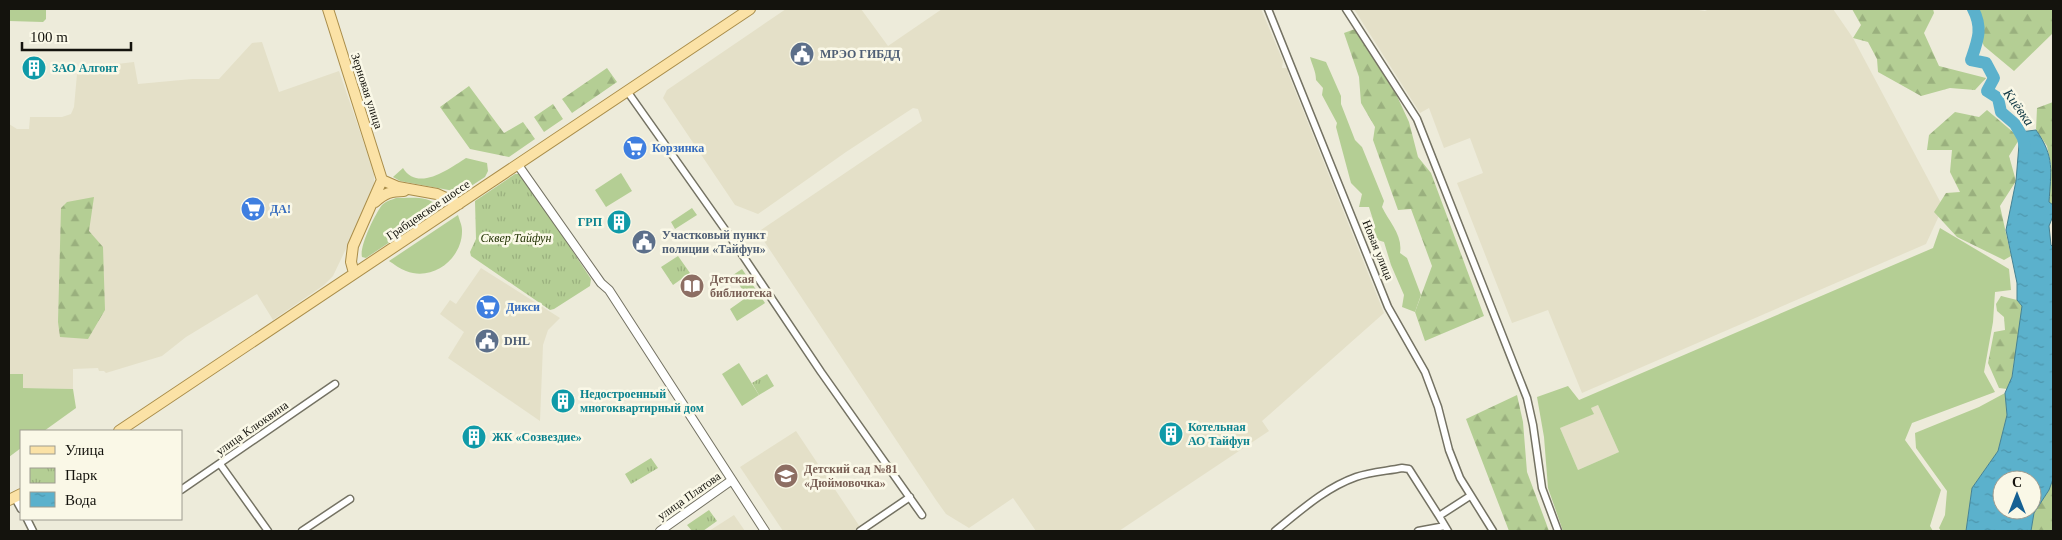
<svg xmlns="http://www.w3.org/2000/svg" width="2062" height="540" font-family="Georgia,serif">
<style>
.built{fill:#e4e0c8}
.grass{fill:#b4ce94;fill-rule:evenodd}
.forest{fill:url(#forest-firs)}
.park{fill:url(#park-tufts)}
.water{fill:url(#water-ripples);stroke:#468293;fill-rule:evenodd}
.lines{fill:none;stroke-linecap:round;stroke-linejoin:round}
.river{stroke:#5bb1cc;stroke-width:12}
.minor-casing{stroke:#747263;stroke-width:9}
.tertiary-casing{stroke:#747263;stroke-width:10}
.primary-casing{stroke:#a98d4a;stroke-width:12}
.minor{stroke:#fff;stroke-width:6}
.tertiary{stroke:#fff;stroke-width:8}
.primary{stroke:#fbe2a6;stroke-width:10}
.labels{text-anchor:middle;stroke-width:5;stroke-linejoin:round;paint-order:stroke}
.service-label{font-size:12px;font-weight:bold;fill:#4e5e75;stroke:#faf8e7;text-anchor:start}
.culture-label{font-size:12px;font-weight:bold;fill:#0d838f;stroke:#faf8e7;text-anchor:start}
.street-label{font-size:12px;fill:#14130d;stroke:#faf8e7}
.shop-label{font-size:12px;font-weight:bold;fill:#366cbe;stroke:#faf8e7;text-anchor:start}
.park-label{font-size:12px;font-style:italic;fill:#233404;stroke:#faf8e7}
.education-label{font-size:12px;font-weight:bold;fill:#785e54;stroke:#faf8e7;text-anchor:start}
.water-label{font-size:14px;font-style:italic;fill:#123a46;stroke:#faf8e7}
</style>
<defs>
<pattern id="forest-firs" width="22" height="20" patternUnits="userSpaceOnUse" patternTransform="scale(1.25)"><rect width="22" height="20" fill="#b4ce94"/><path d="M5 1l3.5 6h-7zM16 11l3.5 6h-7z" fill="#9ab07e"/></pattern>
<pattern id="park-tufts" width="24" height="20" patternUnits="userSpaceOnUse" patternTransform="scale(1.25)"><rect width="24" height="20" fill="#b4ce94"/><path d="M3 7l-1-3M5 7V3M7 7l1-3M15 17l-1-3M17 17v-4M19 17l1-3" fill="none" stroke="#9ab07e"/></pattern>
<pattern id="water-ripples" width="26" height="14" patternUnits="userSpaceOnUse" patternTransform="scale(1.25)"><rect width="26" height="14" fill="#5bb1cc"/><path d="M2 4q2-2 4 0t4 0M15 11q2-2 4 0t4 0" fill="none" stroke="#4e97ae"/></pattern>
</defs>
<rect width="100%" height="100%" fill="#edebda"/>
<path class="built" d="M786,9h75l27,37 54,-37h319l22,52 -1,7h6v5l96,240 -122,108 7,10 -150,100h-83l-23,-33 -44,30 -23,-14 -10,-14 -178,-268 164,-111 -4,-12 -5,-1 -67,44 -88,62 -23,-9 -72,-107 4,-8z
M1354,9h338l13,2 4,-2h124l20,29 90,169 -17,37 -344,149 -34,-83 -36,13 -55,-140 26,-10 -13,-35 -26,10 -15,-40 -9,5z
M262,42l17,50 60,-21 35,101v11l-3,13 -38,80 -9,9 -51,35 -16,-26 -71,43 -24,19 -56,17 -2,-2h-5l-1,-3 -25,1v20l-50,-1v-14h-14v-250l8,5h12l1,-12h32l9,-3 3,-7 3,-33 23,-8 34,-4 4,22 54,-5h27l33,-36z
M481,268l79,50 -12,12 -5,15 -3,76 -92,-63 16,-26 -24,-18 10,-14 6,4z
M1598,405l21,47 -41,18 -18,-42 33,-14 -2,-6z
M796,431l64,96 -6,4h-71l-43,-64z
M734,515l11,16h-36z"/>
<path class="grass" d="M9,9h37v10l-3,3 -34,-1z
M1310,57l16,5 15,34v8l14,36 7,7 22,54 -2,6c7,15 21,28 18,46l7,5 14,37 -6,17 -13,-5 2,-12 -13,-30 -7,-23 -13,-4 4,-12 -6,-19h-10l3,-13 -11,-11 -15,-56 1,-4 -15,-28 1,-7 -7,-8c0,-9 -4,-15 -6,-23z
M466,158l21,5 1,8 -3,6 -20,13 -11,1 -54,-10 -7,-4 10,-9c15,24 46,1 63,-10z
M621,173l11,18 -26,16 -11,-17z
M396,198c13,0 33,-3 41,8l-1,5 -70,47 -4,-1c-3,-10 13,-43 20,-52 4,-4 9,-5 14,-7z
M692,208l5,7 -22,14 -4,-7z
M458,215c1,4 4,10 4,15 1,28 -29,52 -56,41 -6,-2 -12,-7 -17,-10z
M1940,228l69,41 2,21 -16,2 -2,30 -9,50 11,20 -83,31 -7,17 36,50 -11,36 3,5h-370l-15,-43 -4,-51 -7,-40 31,-11 11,14 354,-152zM1598,405l21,47 -41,18 -18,-42 34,-14 -3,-6z
M742,269l23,34 -28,18 -7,-12 17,-12 -14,-22z
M739,363l20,32 -17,11 -20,-32z
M9,374h14v14l50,1 3,19 -32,23h-23v17l-12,9z
M2005,393l2,22 -9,36 -26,37 -6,43h-25l-2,-3 6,-13 2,-24 -31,-43 -1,-15 64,-26z"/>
<path class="forest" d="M1852,9h81l1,4 -10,20 15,33 47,12 -11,12 -25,-2 -29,8 -43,-24 -1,-13 -9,-17 -15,-4 8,-13z
M1967,9h86v24l-39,38 -30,-25z
M1355,29l42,67 12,26 9,35 13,16 53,143 -59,25 -10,-29 17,-46 -21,-57 -13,1 -25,-70 2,-13 -14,-24 -2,-26 -15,-44z
M607,68l10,14 -45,31 -10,-14z
M469,86l35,47 19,-11 12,17 -26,18 -39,-8 -30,-42z
M2053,102v103l-4,-2 2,-38 -4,-19 -11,-16 1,-22z
M553,104l10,15 -19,13 -10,-15z
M1987,110l33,28 -11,18 7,25 -16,25 11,50 -7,4 -47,-23 -23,-25 12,-19 14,-1 -10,-20 2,-22h-25l2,-15 26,-23 24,5z
M94,197l-5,34 14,16 2,63 -17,29 -28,-2 -2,-15 3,-114 6,-6z
M2001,296l16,4 5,6 -4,42 -4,13 -2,16 -5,12 -8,-1 -11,-25 6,-31 11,-2 -1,-13 -7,-6 -1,-7z
M1517,395l6,27 4,50 22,59h-40l-43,-112z
M2053,479v52h-22l3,-18 15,-23z"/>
<path class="park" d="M515,174h5l5,5 66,100 -1,7 -36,23 -4,1 -79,-54 -1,-4 6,-13 -1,-38z
M678,256l12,17 -17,12 -12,-18z
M767,374l7,12 -15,9 -7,-12z
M651,458l7,10 -27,16 -6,-10z
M709,510l8,11 -14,10h-11l-5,-6z"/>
<path class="water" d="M2036,130c19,27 15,41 13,72l4,3v11l-4,10 2,19 2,2v232l-4,11 -15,23 -3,18h-65l6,-43 26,-37 9,-36 -2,-22 7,-16 10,-71 -5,-6v-17l-11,-53 10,-49 4,-49zM2002,480h30v30h-30z"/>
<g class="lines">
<path class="river" d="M1973,9c10,19 5,31 -2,51l15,3 8,15 -7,13 11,7 3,14 14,12 8,14 2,10"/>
<defs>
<path id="minor" d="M1268,9l120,298 37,65 13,35 11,43 11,28 33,53
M1346,9l71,110 110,279 6,27 9,63 16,43
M627,91l104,147 90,134 101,143
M220,464l48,67
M181,490l154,-106
M15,498l6,11
M27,519l6,12
M302,531l48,-32
M860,531l50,-34
M1275,531c25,-20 50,-43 81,-54 14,-5 31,-6 46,-9l7,1 30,47
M1418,531l27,-5
M1448,531l-9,-15 31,-20"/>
<path id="tertiary" d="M518,165l83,118 8,7 156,241
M660,531l72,-51"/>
<path id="primary" d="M328,9l54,171
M382,180l16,7 39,7 22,10
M375,202c10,-9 16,-11 29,-11
M354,273l-3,-11 2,-16 29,-66
M119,431l631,-422
M9,500l12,-6"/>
</defs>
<use href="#minor" class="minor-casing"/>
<use href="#tertiary" class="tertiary-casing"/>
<use href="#primary" class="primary-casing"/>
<use href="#minor" class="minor"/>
<use href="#tertiary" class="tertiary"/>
<use href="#primary" class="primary"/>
</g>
<defs>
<symbol id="civic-disc" viewBox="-11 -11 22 22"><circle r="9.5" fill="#5c6f8a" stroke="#faf8e7"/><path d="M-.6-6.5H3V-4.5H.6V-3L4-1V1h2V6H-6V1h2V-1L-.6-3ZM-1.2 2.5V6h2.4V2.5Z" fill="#fff"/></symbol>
<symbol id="building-disc" viewBox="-11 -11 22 22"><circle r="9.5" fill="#0f9aa8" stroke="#faf8e7"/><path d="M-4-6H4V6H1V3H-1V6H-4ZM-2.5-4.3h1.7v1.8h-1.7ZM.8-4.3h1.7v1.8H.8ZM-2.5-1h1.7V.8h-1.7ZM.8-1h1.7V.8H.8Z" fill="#fff"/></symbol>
<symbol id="supermarket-disc" viewBox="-11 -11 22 22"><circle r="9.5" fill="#3f7fe0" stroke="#faf8e7"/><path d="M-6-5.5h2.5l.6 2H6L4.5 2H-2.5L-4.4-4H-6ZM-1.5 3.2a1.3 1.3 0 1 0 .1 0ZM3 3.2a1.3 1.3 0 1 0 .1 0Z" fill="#fff"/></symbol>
<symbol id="library-disc" viewBox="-11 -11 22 22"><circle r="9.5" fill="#8d6e63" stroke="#faf8e7"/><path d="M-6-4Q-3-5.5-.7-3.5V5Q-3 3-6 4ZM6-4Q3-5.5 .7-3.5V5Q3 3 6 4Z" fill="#fff"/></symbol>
<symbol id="school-disc" viewBox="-11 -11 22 22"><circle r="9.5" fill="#8d6e63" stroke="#faf8e7"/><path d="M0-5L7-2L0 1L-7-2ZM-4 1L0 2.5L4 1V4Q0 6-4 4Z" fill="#fff"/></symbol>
</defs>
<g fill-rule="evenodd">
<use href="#civic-disc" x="788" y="40" width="28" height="28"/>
<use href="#building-disc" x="20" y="54" width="28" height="28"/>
<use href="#supermarket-disc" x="621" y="134" width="28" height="28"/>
<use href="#supermarket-disc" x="239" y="195" width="28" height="28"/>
<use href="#building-disc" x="605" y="208" width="28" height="28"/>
<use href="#civic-disc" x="630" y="228" width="28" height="28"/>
<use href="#library-disc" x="678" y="272" width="28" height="28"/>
<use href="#supermarket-disc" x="474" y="293" width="28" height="28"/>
<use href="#civic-disc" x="473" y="327" width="28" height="28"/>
<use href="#building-disc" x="549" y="387" width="28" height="28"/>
<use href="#building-disc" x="1157" y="420" width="28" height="28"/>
<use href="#building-disc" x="460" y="423" width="28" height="28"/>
<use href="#school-disc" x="772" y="462" width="28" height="28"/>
</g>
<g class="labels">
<g class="service-label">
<text x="820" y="58">МРЭО ГИБДД</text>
<text x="662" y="239">Участковый пункт<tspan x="662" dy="14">полиции «Тайфун»</tspan></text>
<text x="504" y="345">DHL</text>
</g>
<g class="culture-label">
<text x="52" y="72">ЗАО Алгонт</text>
<text x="602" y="226" text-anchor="end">ГРП</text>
<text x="580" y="398">Недостроенный<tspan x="580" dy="14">многоквартирный дом</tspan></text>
<text x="1188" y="431">Котельная<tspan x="1188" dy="14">АО Тайфун</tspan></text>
<text x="492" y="441">ЖК «Созвездие»</text>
</g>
<g class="street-label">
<text transform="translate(367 91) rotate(72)" y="4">Зерновая улица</text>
<text transform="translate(428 210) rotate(-34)" y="4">Грабцевское шоссе</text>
<text transform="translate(1378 250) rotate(68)" y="4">Новая улица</text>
<text transform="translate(252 428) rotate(-35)" y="4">улица Клюквина</text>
<text transform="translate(689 496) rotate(-35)" y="4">улица Платова</text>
</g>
<g class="shop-label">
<text x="652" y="152">Корзинка</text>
<text x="270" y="213">ДА!</text>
<text x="506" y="311">Дикси</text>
</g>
<g class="park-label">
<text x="516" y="242">Сквер Тайфун</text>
</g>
<g class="education-label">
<text x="710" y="283">Детская<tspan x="710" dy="14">библиотека</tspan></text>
<text x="804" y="473">Детский сад №81<tspan x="804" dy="14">«Дюймовочка»</tspan></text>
</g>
<g class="water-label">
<text transform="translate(2019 107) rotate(54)" y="5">Киёвка</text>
</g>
</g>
<rect width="2062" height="540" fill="none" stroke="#14130d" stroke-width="20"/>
<rect x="20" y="430" width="162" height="90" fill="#faf8e7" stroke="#9e9c90"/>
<rect x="30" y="446" width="25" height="8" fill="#fbe2a6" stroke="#9e9c90"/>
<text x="65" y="455" font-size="15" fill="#14130d">Улица</text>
<rect x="30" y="468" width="25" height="15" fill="url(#park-tufts)" stroke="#9e9c90"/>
<text x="65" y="480" font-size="15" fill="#14130d">Парк</text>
<rect x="30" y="492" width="25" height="15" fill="url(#water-ripples)" stroke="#9e9c90"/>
<text x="65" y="505" font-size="15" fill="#14130d">Вода</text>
<g transform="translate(2017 495)"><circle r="24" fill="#faf8e7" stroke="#9e9c90"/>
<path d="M0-4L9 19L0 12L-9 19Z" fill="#156093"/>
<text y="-8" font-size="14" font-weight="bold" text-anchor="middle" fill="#14130d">С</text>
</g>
<path d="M22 42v8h109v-8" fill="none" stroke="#14130d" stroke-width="2.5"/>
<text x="30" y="42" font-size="15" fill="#14130d" stroke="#faf8e7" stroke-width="4" paint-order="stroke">100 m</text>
</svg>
